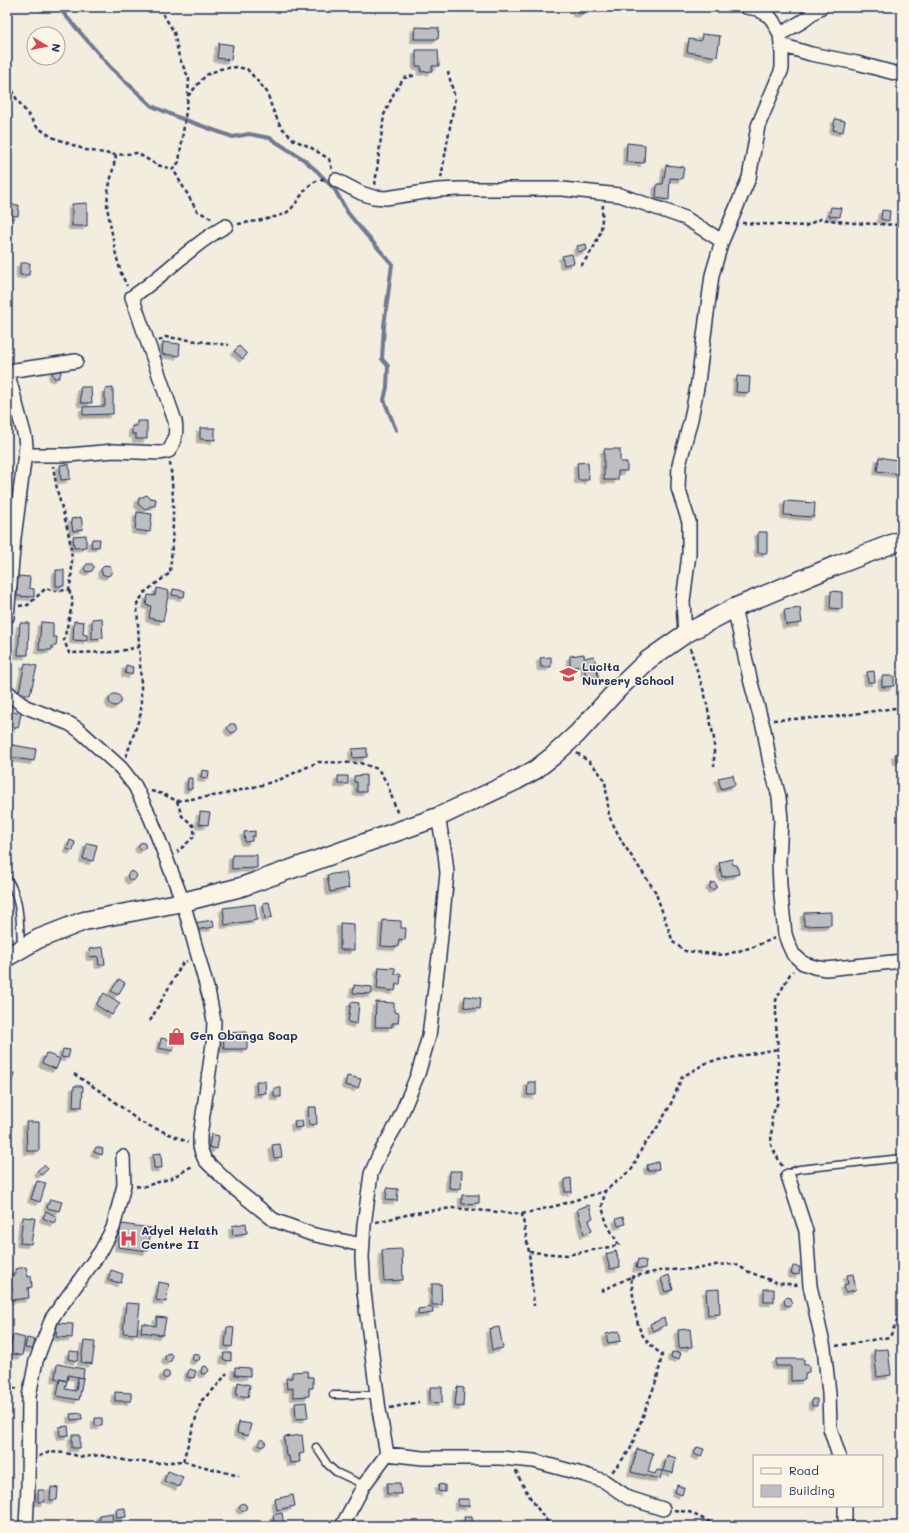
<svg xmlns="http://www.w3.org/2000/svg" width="909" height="1533" font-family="Mali,sans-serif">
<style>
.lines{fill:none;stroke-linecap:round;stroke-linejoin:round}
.stream{stroke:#707a91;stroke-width:4}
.building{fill:#bebec0;stroke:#1b2f5e;filter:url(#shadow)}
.lane-casing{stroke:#1b2f5e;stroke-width:9}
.street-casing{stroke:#1b2f5e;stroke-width:16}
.secondary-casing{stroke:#1b2f5e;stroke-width:21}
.path{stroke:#1b2f5e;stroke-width:2.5;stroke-dasharray:4 3;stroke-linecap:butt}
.lane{stroke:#fcf5e5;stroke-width:6}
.street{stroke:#fcf5e5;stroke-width:13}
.secondary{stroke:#fcf5e5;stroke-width:18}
.labels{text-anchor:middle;stroke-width:3;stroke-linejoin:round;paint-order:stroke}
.poi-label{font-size:12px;font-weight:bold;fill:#1b2f5e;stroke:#fcf5e5;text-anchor:start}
</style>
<defs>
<filter id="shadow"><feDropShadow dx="-3.5" dy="3.5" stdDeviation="0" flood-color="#0004"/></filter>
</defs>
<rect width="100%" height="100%" fill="#f3ede0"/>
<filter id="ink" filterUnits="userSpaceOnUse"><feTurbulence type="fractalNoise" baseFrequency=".025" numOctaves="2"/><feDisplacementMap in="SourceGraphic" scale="8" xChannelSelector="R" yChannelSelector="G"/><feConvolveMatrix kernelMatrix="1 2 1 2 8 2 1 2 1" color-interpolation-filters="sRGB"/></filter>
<g filter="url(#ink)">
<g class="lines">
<path class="stream" d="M39,7l2,3 18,-2 52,60 41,38 25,11 56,20 16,-3 21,4 33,21 15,13 17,18 13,23 14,17 30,34 -8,62 -2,33 6,7 -1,21 -3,13 12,30"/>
</g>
<path class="building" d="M577,7h8l-1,7 -8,-1z
M415,27l24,1 -1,11h-24z
M702,34l18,2 -3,21 -30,-5 2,-13 12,2z
M219,43l14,2 -2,15 -14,-2z
M416,50h22l1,16h-7v5l-11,1v-6h-5z
M835,119l10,2 -2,11 -10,-2z
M627,143l18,2 -1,18 -18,-1z
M666,165l18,2 -2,12 -12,-1 -1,22 -13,-2 1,-14h6z
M87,203v23h-15v-22z
M7,205h12l-1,11 -11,-1z
M831,207l10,1 -1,9 -11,-1z
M882,210l8,1 -1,10 -8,-2z
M586,244l1,6 -9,2 -1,-6z
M572,254l2,9 -10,2 -2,-9z
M20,263h10l-1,12h-9z
M163,342l17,2 -1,12 -17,-2z
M239,346l8,8 -4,5 -9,-8z
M54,370h6l1,3 -2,5h-5l-2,-4z
M737,376l13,1 -1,16 -13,-1z
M80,387h11l1,16h-11z
M113,388v26l-30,1v-8l22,-1v-17z
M137,421h10v18h-11v-5h-4v-8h5z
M200,428h15v12l-15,-1z
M604,449h16v13h7v9h-9v9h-14z
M879,457l23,4 -2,13 -23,-3z
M588,462l1,18h-11l-1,-17z
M69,464l1,15 -9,1 -1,-15z
M147,495l3,3 6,1 -1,7h-5l-2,2 -4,1 -6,-5 1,-6z
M785,501l30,2 -1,14 -30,-2z
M137,512l15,2 -2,18 -15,-2z
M81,517l2,12 -10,2 -2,-12z
M758,532h9v21h-9z
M86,535v12l-12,1 -1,-12z
M92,539h8l-1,8h-8z
M87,564h5l2,3 -2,4 -6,1 -2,-4z
M105,565l5,1 2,5 -2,4 -3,1 -5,-2 -1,-5z
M56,570h8v16h-8z
M18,576l12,1 -1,11 5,1v8l-17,-1z
M157,588l12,3 -6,30 -14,-3 2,-12 -5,-1 2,-10 7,1z
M173,589l12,2 -1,6 -12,-2z
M831,591l11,1v17l-12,-1z
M800,608l2,15 -16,2 -2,-15z
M102,618l1,20 -11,1v-20z
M74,621l10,1 -1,12 4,1v6l-14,-1z
M41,622l12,1v14h4l-1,9h-4v4h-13z
M20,623h9l-1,32h-10z
M584,654v4l10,-2 5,24 -12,2 -3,-16 -14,1v-11z
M551,657v10h-10l-1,-9z
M25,663l12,3 -7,29 -11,-3z
M126,665l7,2 -1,8 -7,-2z
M874,671l1,11h-7l-1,-10z
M882,676h12v10l-12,1z
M109 700a6 6 0 1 1 12 0a6 6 0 1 1-12 0Z
M10,711l11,3 -3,14 -11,-3z
M230,724h5l2,6 -2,2 -4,1 -4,-5z
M7,744l29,5 -2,12 -27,-4z
M367,748v9l-14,1 -1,-9z
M902,753v8h-6l-1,-7z
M202,770l7,1 -1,8 -7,-1z
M366,775v17h-9v-10h-3v-6z
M733,775l2,10 -14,4 -3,-11z
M338,776h10v8h-10z
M188,778h4v11h-5z
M200,812l10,1 -2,12 -9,-1z
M255,831v5h-3v5l-7,1 -1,-10z
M70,840l5,2 -2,9 -6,-2z
M138.5 846a3.5 3.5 0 1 1 7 0a3.5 3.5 0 1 1-7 0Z
M87,843l10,2 -4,16 -10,-2z
M232,855h25v13l-25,1z
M732,859l1,6h4l2,9 -17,3 -3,-15z
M127.5 876a4.5 4.5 0 1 1 9 0a4.5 4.5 0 1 1-9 0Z
M346,872l3,16 -19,4 -3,-17z
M709.5 886a3.5 3.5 0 1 1 7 0a3.5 3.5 0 1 1-7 0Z
M269,902l3,15 -7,2 -2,-16z
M255,904l2,16 -32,5 -2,-17z
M831,912v13l-27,1v-13z
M213,920l1,7 -19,3 -1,-7z
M383,920l18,1v7h5l-1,12 -6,-1 -1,8 -17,-1z
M340,923l14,1v26h-14z
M103,947l2,17 -6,1 -1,-9 -8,1 -1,-8z
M379,967l16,1v6h6l-1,10h-4l-1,7 -18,-2z
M119,979l6,4 -7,12 -7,-4z
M354,985l18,2v7l-19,-1z
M104,993l16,10 -8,12 -16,-10z
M465,996l16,2 -1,11 -16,-2z
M351,1002l8,1 -2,21 -9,-2z
M376,1002l18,1v9l5,1 -1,10h-6v4h-17z
M247,1032v17h-23l-1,-16z
M161,1038l14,3 -2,10 -14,-3z
M63,1049l7,1 -2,8 -7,-1z
M46,1053l14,6 -4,10 -14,-6z
M8,1072l6,1 -2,8 -5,-1z
M347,1076l14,3 -3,9 -13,-3z
M256,1081h9l1,12 -9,1z
M528,1082h8v13h-9z
M74,1086h9l-1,21h-9z
M274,1088h7v9h-7z
M308,1107h8l1,17 -8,1z
M302,1120l1,7 -8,1 -1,-7z
M26,1122h13v29h-12z
M211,1134l8,2 -2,13 -8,-2z
M280,1144l2,13 -8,1 -2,-13z
M96,1147l7,2 -1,6 -8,-3z
M161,1153l1,15h-8l-1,-14z
M658,1162l1,7 -11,2 -1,-6z
M44,1165l4,4 -7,6 -4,-4z
M450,1171h12l-1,18 -12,-1z
M571,1178l1,14h-7v-13z
M37,1181l9,2 -6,19 -9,-3z
M387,1188l11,1 -1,12 -11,-1z
M462,1195h17v8l-17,1z
M50,1199l12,3 -3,9 -12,-3z
M589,1205l4,13 -4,2 3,11 -8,3 -7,-25z
M46,1211l11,6 -3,6 -11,-5z
M23,1217l12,1 -4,26 -11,-1z
M623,1217l2,7 -7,2 -2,-7z
M246,1223l1,10 -14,2 -1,-9z
M121,1224l30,4 -3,23 -30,-4z
M402,1249l1,31 -19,1 -2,-31z
M616,1251l4,16 -10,2 -4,-15z
M638,1259l8,2 -1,8 -9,-1z
M793,1266l7,1 -1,8 -8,-1z
M26,1267l2,10 3,-1 1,11 -4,1 1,10 -19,2 -2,-10h4l-2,-15h6l-1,-6z
M111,1270l12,4 -2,9 -13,-3z
M853,1274l3,16 -11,2 -1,-7 4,-1 -1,-9z
M669,1275l4,15 -8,2 -4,-14z
M159,1282l10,2 -3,18 -10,-2z
M432,1284h9l1,21h-10z
M719,1289l1,25 -12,1 -2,-25z
M764,1289h10v13h-10z
M786,1297l5,1 1,5 -3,3 -4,-1 -1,-5z
M126,1303l14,1 -3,30 -14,-1z
M432,1307l1,6 -15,2v-6z
M157,1317l9,1 -3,17 -22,-3 1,-9 14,3z
M664,1318l2,7 -13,6 -3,-7z
M57,1323l16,1 -1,14 -16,-1z
M227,1327l7,1 -2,19 -7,-1z
M499,1327l4,21 -11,2 -3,-21z
M690,1329l2,18 -13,1 -1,-18z
M619,1331l2,10 -13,2 -2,-9z
M13,1335l12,3 -3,18 -13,-3z
M27,1338l8,2 -2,9 -8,-1z
M84,1341l11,1 -3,22 -11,-2z
M888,1349l3,26 -14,2 -3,-27z
M69,1351l10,1 -2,9 -9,-2z
M672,1352l9,1 -2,6 -8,-1z
M170,1353l3,4 -2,4 -3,1 -3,-2 1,-6z
M197,1353l3,4 -1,3 -4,1 -3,-2 1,-5z
M224,1353h7v8l-8,-1z
M776,1359h28v6h5v7l-4,1v7l-14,1v-15h-15z
M57,1364l27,5 -1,9 -15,-3 -1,6 -12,-3z
M206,1366l3,4 -2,3 -3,1 -3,-1 1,-6z
M235,1367l15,1v8l-15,-1z
M189,1369l7,2 -2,7 -7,-1z
M307,1371l1,6h5v11h-4v8l-16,1v-9l-6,1 -1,-11h6v-6z
M162.5 1375a3.5 3.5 0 1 1 7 0a3.5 3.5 0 1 1-7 0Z
M78,1377l5,1 -4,22 -22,-4 3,-17 7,2 -2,8 11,2z
M238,1382l12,3 -2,12 -12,-2z
M430,1387h12v16l-12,-1z
M457,1387l7,1 -1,19 -8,-1z
M115,1392l16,1v8h-16z
M812,1399h5v7h-5z
M306,1402l2,16 -12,1 -1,-16z
M81,1413l1,6 -11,1 -1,-6z
M95,1418h7v8h-7z
M239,1422l12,2 -3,12 -11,-3z
M68,1426l1,9 -9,1 -1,-9z
M72,1435h8v13h-8z
M302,1435l2,18 -5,1 1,8 -10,1 -1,-7h-3l-2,-19z
M258.5 1443a3.5 3.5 0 1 1 7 0a3.5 3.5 0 1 1-7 0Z
M697,1447l7,2 -3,8 -7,-3z
M637,1449l16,4 -5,19 7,2 2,-4 5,1 -2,8 -29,-7z
M667,1455l9,3 -3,15 -10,-2z
M168,1471l15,6 -4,10 -15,-6z
M387,1483h13l1,11h-14z
M439,1484l6,1v7l-7,-1z
M677,1485l7,3 -2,7 -7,-3z
M51,1487l7,1 -1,12h-7z
M38,1490h7v12h-7z
M293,1495l2,11 -18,4 -2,-11z
M458,1499h11v7h-11z
M239.5 1507a3.5 3.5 0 1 1 7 0a3.5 3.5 0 1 1-7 0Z
M125,1508l1,9 -9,1 -1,-9z
M112,1513l1,11 -13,1 -1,-10z
M282,1513l2,13h-9l-2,-11z
M464,1517h8l1,9h-8z"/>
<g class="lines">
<defs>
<path id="lane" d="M7,878c14,19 13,46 14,69
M788,1176l5,-5 6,-2 103,-11
M333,1395h44
M316,1447l12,18 8,7 28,13"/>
<path id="street" d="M780,34l23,-13 18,-14
M781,45l30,9 46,9 45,12
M336,180l25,13 12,4 13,1 52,-8 22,-1h102l58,6 65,23 37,23
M7,371l18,66 1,9 -12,92 -7,79
M8,371l68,-10
M25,455h44l45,-4 46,2 9,-2c6,-11 8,-18 6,-30l-43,-124c33,-22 59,-52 94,-71
M734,608l17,75 13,47 6,33 9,34 2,23 -2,41 1,25 5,48 3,9 5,11 10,9 11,4 12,2 76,-8
M685,634l-2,-33 6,-47v-32l-11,-34 1,-23 12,-46 7,-37 14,-107 10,-34 27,-63 9,-52 24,-57v-15l-2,-20 -7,-13 -4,-5 -12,-7 -11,-2
M7,691l9,9 10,7 44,17 9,6 42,38 14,18 16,33 32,83 26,93 5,26 -1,23 -13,92v10l2,7 3,7 7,7 22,21 40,32 37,14 51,11
M788,1176l18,55 4,55 14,62 5,45 1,35 9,28
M387,1454l36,4h77l34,3 55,15 15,5 25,17 34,11
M845,1506v20
M26,1526l2,-40 1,-90 7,-35 16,-43 49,-67 12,-23 11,-43 -1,-28
M342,1526l22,-41 23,-31 -8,-44 -15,-118 -2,-35 2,-32 7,-51 8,-19 18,-31 21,-50 11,-38 10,-80 8,-83 -2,-19 -7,-37"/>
<path id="secondary" d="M7,957l31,-18 46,-18 99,-19 58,-15 197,-70 79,-37 18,-10 18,-14 24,-22 40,-44 31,-30 37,-26 49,-26 98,-41 70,-27"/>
</defs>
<use href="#lane" class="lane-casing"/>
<use href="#street" class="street-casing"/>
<use href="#secondary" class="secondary-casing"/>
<path class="path" d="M162,7l1,7 11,18 5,25 10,22 -1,17 -9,66 -6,7 24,42 16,8
M7,77l9,21 21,29 15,10 34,13 30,5 21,-2 20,12 16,4
M188,96l18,-21 14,-6 16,-2 11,2 20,23 5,16 9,19 13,13 16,7 19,12 3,10
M116,155l-8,37 -1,15 9,48 5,18 6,13
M441,178l14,-80 -7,-26
M375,185l9,-70 10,-22 10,-15 12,-3
M742,223l63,3 15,-7 34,4 48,2
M238,224c9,-1 42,-7 48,-11 15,-10 18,-33 39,-34
M581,266l12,-17 8,-18 2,-26
M159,341l6,-4 64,8
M69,590l4,11 -9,39 5,13 46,-1 24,-5
M19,606l9,-1 18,-17 7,3 16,-1c8,-35 -2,-63 -11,-96 -2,-9 -3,-18 -5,-28
M690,648l15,47 9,44v27
M773,720l59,-3 70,-10
M577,753l15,11 13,16 4,36 13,26 33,49 18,51 12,9 39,4 29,-8 22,-9
M126,757l15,-44v-29l-4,-80 8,-12 25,-19c3,-37 5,-73 0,-110
M151,791l12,3 14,7 5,15 11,9 2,11 -18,16
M177,801l43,-6 42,-10 19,-6 37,-17 42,1 18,6 9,14 11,32
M150,1021l32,-57 5,-3
M74,1074l32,21 34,27 48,20
M782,1166l-11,-21 1,-29 6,-14v-53l-2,-24v-25l14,-26 3,-3
M136,1186l6,1 30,-9 22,-13
M522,1214l37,-9 46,-14
M376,1222l39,-9 37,-5 70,6 7,38 5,54
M529,1252l38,3 52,-10 -12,-21 -5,-17 3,-16 27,-22 11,-23 12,-15 15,-25 12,-29 26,-15 70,-13
M631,1277l33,-7 33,-1 18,-4 20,-1 14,8 29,11 20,2
M601,1291l30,-14c2,16 3,40 10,55 4,9 13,16 21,23l-5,24 -27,71 -18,22
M836,1346l54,-9 10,-24 2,-1
M7,1384l11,6
M390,1408l29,-6
M39,1456l11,-4 15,1 18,4 16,-2 30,6 29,2 25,-2 56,15
M183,1461l18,-60 15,-14 11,-14
M516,1471c8,19 22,39 35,55
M674,1510l15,2 29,14"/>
<use href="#lane" class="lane"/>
<use href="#street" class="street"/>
<use href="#secondary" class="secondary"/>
</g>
</g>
<defs>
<symbol id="school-bare" viewBox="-9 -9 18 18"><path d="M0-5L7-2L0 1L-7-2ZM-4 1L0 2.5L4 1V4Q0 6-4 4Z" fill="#d1495b" stroke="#fcf5e5" stroke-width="2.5" paint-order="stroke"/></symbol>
<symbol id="shop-bare" viewBox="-9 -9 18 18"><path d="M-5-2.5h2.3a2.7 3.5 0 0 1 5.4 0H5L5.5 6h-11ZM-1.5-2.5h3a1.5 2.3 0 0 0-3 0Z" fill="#d1495b" stroke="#fcf5e5" stroke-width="2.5" paint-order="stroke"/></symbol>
<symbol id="hospital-bare" viewBox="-9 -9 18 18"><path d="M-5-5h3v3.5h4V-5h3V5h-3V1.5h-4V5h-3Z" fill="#d1495b" stroke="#fcf5e5" stroke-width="2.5" paint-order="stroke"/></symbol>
</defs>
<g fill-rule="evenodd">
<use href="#school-bare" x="556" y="662" width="25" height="25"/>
<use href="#shop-bare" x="164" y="1024" width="25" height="25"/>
<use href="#hospital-bare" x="116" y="1226" width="25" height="25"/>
</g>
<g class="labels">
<g class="poi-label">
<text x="582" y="671">Lucita<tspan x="582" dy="14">Nursery School</tspan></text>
<text x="190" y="1040">Gen Obanga Soap</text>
<text x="141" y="1235">Adyel Helath<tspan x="141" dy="14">Centre II</tspan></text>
</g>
</g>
<rect width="909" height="1533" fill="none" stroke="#fcf5e5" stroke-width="24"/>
<rect x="12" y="12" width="885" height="1509" fill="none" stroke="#1b2f5e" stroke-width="1.5" filter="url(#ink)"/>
<rect x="753" y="1455" width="130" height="52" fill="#fcf5e5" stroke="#a2a6af"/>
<rect x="761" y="1468" width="20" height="6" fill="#fcf5e5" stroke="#a2a6af"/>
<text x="789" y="1475" font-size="12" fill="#1b2f5e">Road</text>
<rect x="761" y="1485" width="20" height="12" fill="#bebec0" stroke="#a2a6af"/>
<text x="789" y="1495" font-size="12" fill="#1b2f5e">Building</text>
<g transform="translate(46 46) rotate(100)"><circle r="19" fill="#fcf5e5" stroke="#a2a6af"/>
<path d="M0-3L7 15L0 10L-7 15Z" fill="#d1495b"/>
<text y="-6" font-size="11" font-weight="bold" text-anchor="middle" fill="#1b2f5e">N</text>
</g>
</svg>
